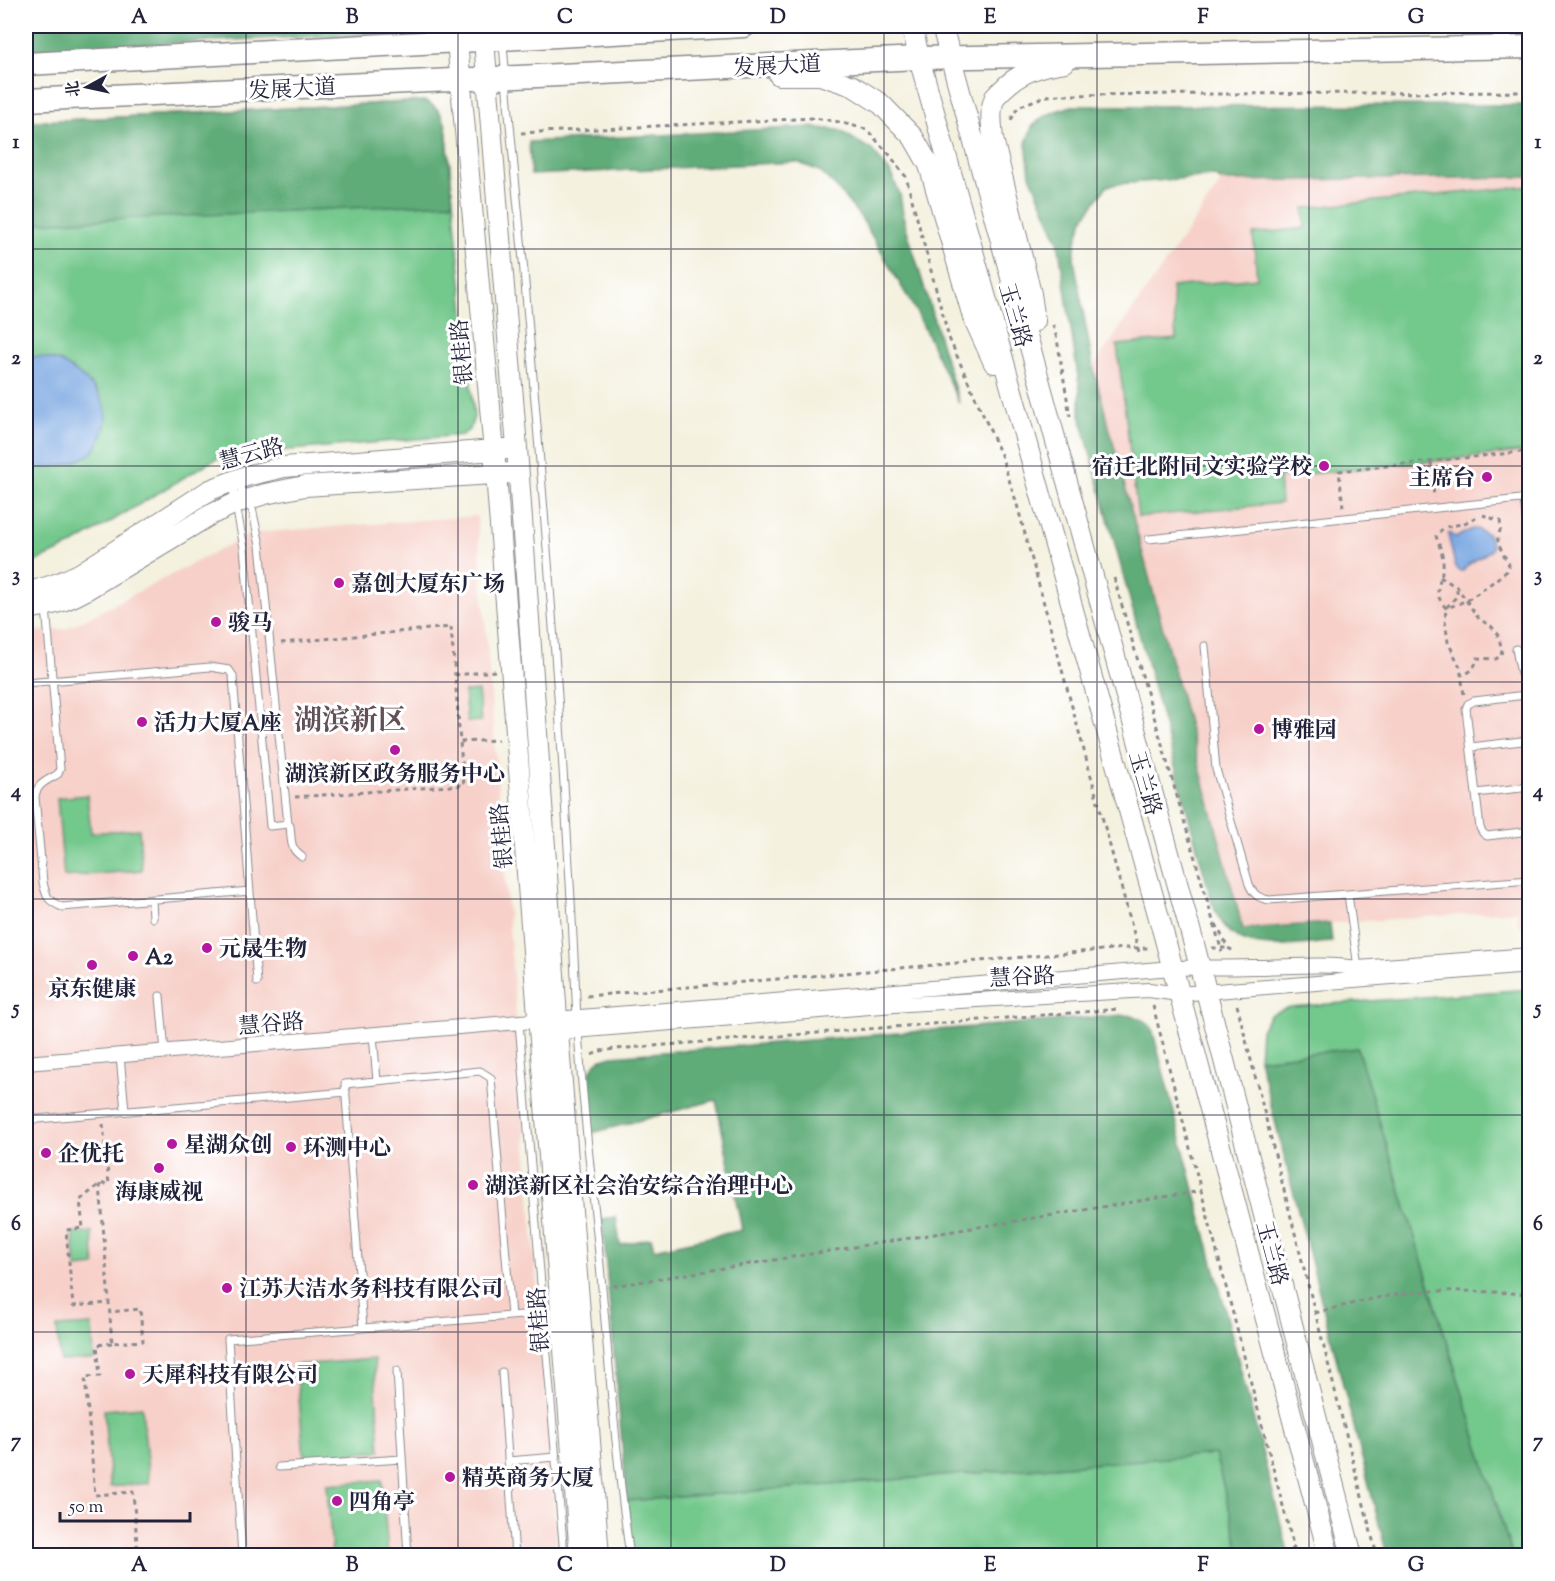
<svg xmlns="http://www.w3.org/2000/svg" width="1555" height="1581" font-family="'Sorts Mill Goudy','Noto Serif SC',serif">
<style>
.built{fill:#f7d0c9}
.green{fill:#73c88c;stroke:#4a7564;stroke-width:1.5}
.forest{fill:#5eac78;stroke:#40675a;stroke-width:1.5}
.water{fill:#78a6e1;stroke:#4d648e;stroke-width:1.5}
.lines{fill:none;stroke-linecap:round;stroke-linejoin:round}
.lane-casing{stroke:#8b8a8d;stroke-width:9}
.street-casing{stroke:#8b8a8d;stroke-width:16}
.secondary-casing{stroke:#8b8a8d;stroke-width:22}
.primary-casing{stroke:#8b8a8d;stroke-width:25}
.path{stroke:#8b8a8d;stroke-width:3;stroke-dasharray:4.5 4.5;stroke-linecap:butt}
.lane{stroke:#fff;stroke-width:7}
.street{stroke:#fff;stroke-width:14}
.secondary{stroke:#fff;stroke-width:20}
.primary{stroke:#fff;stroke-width:22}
.grid{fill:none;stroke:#22223b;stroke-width:1.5;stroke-opacity:0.55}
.poi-dot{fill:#b5179e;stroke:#fff;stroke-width:2}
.labels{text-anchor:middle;stroke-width:6;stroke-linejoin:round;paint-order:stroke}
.street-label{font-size:22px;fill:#22223b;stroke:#fff}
.poi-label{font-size:22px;font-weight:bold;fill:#22223b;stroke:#fff;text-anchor:start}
.district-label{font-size:28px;font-weight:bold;fill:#615058;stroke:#fff}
.neatline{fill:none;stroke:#22223b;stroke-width:2}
.grid-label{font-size:20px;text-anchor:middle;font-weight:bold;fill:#22223b}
</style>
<rect width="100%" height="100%" fill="#fff"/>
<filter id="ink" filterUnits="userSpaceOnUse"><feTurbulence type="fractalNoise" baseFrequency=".0167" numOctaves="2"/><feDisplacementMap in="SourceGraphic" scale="12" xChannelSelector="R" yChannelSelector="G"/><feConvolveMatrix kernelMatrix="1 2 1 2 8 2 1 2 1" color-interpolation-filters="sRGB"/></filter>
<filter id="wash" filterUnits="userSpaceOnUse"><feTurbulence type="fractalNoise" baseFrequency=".008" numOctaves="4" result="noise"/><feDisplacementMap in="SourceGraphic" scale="24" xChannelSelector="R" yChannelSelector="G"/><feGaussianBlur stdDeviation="1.35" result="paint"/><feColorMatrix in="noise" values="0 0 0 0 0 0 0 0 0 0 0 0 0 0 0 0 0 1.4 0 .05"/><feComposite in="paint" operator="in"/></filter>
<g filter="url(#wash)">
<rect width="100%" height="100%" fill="#f4f1df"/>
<path class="built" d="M1529,177v748l-10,1 -2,-15 -274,18 -150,-562 129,-186z
M477,516l81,1039 -532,1v-924l40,-3 186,-96z"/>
<path class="green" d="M424,101c14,6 17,11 22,25l28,291 -4,12 -8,6 -239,21 -15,7 -136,82 -46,21v-444z
M1529,186v265l-250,26 2,26 -143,14 -21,-172 59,-6 -4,-52 85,-9 -4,-44 52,-6 -1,-20z
M478,691l3,30 -14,1 -3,-30z
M87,795l4,38 48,-4 3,41 -78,7 -7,-79z
M1529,989v566h-17l-155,-507 -98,11 2,-29 10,-16 18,-7z
M92,1232l3,34 -19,2 -3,-35z
M92,1325l2,34 -34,2 -3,-34z
M374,1359l6,92 -76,6 -7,-82h-9l7,-10z
M142,1407l7,76 -39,4 -6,-77z
M1215,1454l26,101h-609l-5,-54z
M382,1480l6,75h-56l-5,-71z"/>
<path class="forest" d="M26,26h484l-1,1 -483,23z
M424,101c14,6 17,11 22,25l7,77 -416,20 -11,-1v-100z
M1529,105v72l-307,4 -8,-5 -96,8 -11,2 -24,33 -7,22 -2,18 19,108 150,562 87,-6 2,19c-34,2 -87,15 -109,-18 -5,-6 -8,-14 -11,-21l-132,-488v-24l-22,-150 -28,-66 -4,-32 6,-16 11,-10 13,-6 16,-5z
M810,127l29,3 33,20 18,22 10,22 4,26 55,183 -42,-90 -55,-94 -27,-33 -16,-15 -22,-9 -266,13 -2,-33z
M1124,1015c13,1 20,3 28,13l137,527h-48l-26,-101 -588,47 -25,-282 14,-2 4,28 31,-7 3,11 88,-19 -26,-130 -124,33c-2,-20 -12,-58 6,-72 4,-3 9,-3 14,-5z
M1357,1048l155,507h-125l-128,-496z"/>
<path class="water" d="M26,356c10,1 22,1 32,5 4,1 8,4 12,7 22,14 44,36 33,64 -2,7 -8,19 -14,23 -18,11 -43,13 -63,14z
M1472,529h5l12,6 3,11 -1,4 -22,14 -6,7h-4l-4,-6 -7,-30 2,-2 4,4h3z"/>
</g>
<g filter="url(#ink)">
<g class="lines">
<defs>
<path id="lane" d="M503,43c6,80 15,160 22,240 21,245 41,490 52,736
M234,483l16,16 10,46 28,279
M232,484l12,64 26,278 18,-2 2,2c2,15 -1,22 12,31
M1524,499l6,53
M1149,539l381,-41
M46,607l14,162 -2,5c-10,6 -22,10 -23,23l8,85c3,15 5,19 19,25l188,-16
M1205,646l11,123 33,115c4,10 9,14 20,16l261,-20
M1516,649l5,25 9,11
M26,683l184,-16 19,3 4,6 24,306
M1530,687l-4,12 4,33
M1526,695l-52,6 -6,3 -2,5 14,119 3,5 4,3 43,-5
M1471,747l59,-7
M1476,793l54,-6
M1348,894l10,74
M152,900l1,18
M160,996l5,56
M519,1023l45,533
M578,1030c5,86 17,172 24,258 8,89 15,179 28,268
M373,1035l4,46
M120,1056l5,55
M26,1120l320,-28
M363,1328l-18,-244 135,-13 11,7 20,238
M397,1371l11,185
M502,1372l13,184
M508,1461l48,-4
M279,1467l123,-8
M242,1556l-14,-217 331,-27"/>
<path id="street" d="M549,1033l358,-29 242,-14 30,4 351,-28
M26,1063l1146,-95c27,-1 53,0 79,-1 36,0 71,-4 107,1l172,-13"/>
<path id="secondary" d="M912,26l7,32 244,874 166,624
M942,26l253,922 157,608
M484,40l33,408 41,584 41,524
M457,41l39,433 84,1082
M779,75h41l33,11 28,18 32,33 16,28 44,152 21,46
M1035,321l-4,-27 -38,-155c-1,-13 -4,-29 2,-42 1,-1 6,-6 7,-7 17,-18 39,-25 63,-28
M26,592c20,-3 37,-10 55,-19l129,-83 36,-14 38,-9 222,-18
M26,609c23,-3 38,-7 58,-18l126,-76 26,-12 29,-9 40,-8 204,-13"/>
<path id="primary" d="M26,64l718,-38
M26,100l893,-42 611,-11"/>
</defs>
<use href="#lane" class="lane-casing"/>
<use href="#street" class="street-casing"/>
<use href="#secondary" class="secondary-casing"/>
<use href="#primary" class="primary-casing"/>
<path class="path" d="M1011,120l7,-13 27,-11 15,-1 470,-3
M521,133l293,-15 21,3 31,8 23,25 17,23 43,161 52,117 15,46 124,455
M1053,325l4,14 13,77
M1431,462l3,36
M1343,507l-4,-36 191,-20
M1476,517c-5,3 -9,5 -14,7 -13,3 -17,0 -26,12 3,9 8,20 7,30 -2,18 -12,26 3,42 26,-7 41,-22 61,-37l2,-6c-3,-8 -13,-20 -11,-29 2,-7 4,-5 2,-15l-17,-6
M1440,577l17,10 22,32 12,7 6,7 5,16 -1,6 -5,4 -19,-1c-2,10 -6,15 -16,17
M1114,578l108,374
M1457,589v7l-11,12 -1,12 3,22 12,25 4,28
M281,643l170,-16 4,48
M495,671l-40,4 5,67 38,-2
M295,797l169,-12 -4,-43
M1216,924l12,24 8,4
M1212,948h16
M587,996l538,-48h24
M1237,1005l140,551
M1153,1006l143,550
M592,1055l8,-4 15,-2 505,-40
M103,1124l6,60h-9l-20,16 3,28 -17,2 7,76 36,-3
M100,1184l9,119 3,40 31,-2 -3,-32 -30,3
M613,1286l588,-95
M1315,1313c28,-7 57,-15 85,-19 43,-6 87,-2 130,0
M112,1343l-15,2 3,31 -15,1 10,118 38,-3 5,64
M1284,1556l10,-9"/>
<use href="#lane" class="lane"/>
<use href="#street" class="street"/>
<use href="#secondary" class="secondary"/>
<use href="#primary" class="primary"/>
</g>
</g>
<path class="grid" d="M246,26v1530M458,26v1530M671,26v1530M884,26v1530M1097,26v1530M1309,26v1530M26,249h1504M26,466h1504M26,682h1504M26,899h1504M26,1115h1504M26,1332h1504"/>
<g class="poi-dot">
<circle cx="1324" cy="466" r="6"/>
<circle cx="1487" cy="477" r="6"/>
<circle cx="339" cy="583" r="6"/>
<circle cx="216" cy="622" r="6"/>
<circle cx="142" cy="722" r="6"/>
<circle cx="1259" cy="729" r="6"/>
<circle cx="395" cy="750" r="6"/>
<circle cx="207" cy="948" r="6"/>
<circle cx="133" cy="956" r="6"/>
<circle cx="92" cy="965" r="6"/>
<circle cx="172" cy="1144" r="6"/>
<circle cx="291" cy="1147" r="6"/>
<circle cx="46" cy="1153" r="6"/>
<circle cx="159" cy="1168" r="6"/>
<circle cx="473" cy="1185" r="6"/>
<circle cx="227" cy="1288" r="6"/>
<circle cx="130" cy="1374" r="6"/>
<circle cx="450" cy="1477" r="6"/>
<circle cx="337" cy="1501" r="6"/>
</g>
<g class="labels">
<g class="street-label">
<text transform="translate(777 65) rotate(-3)" y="8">发展大道</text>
<text transform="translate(292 88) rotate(-3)" y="8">发展大道</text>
<text transform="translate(1016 315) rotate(74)" y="8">玉兰路</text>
<text transform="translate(461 352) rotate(-95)" y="8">银桂路</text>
<text transform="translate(251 453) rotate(-15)" y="8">慧云路</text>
<text transform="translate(1146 783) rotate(74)" y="8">玉兰路</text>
<text transform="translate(501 836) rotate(-95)" y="8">银桂路</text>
<text transform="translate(1022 976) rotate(-3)" y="8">慧谷路</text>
<text transform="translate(271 1023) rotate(-5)" y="8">慧谷路</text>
<text transform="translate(1273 1253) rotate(75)" y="8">玉兰路</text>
<text transform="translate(538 1320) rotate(-94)" y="8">银桂路</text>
</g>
<g class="poi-label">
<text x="1312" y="474" text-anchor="end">宿迁北附同文实验学校</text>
<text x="1475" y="485" text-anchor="end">主席台</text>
<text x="351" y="591">嘉创大厦东广场</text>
<text x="228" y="630">骏马</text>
<text x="154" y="730">活力大厦A座</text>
<text x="1271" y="737">博雅园</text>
<text x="395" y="781" text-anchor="middle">湖滨新区政务服务中心</text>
<text x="219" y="956">元晟生物</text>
<text x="145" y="964">A2</text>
<text x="92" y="996" text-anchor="middle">京东健康</text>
<text x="184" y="1152">星湖众创</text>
<text x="303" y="1155">环测中心</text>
<text x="58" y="1161">企优托</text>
<text x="485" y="1193">湖滨新区社会治安综合治理中心</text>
<text x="159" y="1199" text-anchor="middle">海康威视</text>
<text x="239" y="1296">江苏大洁水务科技有限公司</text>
<text x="142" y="1382">天犀科技有限公司</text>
<text x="462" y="1485">精英商务大厦</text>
<text x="349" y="1509">四角亭</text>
</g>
<g class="district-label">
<text x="350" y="729">湖滨新区</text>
</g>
</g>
<rect width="1555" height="1581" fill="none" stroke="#fff" stroke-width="66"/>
<g transform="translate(87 87) rotate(262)" stroke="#ffffff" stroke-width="4.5" paint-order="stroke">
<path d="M0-4.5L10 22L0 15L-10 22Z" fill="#22223b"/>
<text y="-9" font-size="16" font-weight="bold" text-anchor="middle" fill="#22223b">北</text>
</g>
<path d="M60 1512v9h130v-9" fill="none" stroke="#22223b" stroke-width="3"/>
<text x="69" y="1512" font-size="18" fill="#22223b" stroke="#ffffff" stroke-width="4.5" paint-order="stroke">50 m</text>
<rect x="33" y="33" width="1489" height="1515" class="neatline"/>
<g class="grid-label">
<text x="139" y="23">A</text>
<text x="352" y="23">B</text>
<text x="565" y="23">C</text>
<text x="778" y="23">D</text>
<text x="990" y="23">E</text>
<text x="1203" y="23">F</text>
<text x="1416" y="23">G</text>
<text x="16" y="148">1</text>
<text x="1538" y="148">1</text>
<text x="16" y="364">2</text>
<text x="1538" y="364">2</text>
<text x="16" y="581">3</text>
<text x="1538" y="581">3</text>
<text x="16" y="797">4</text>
<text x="1538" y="797">4</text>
<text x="16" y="1014">5</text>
<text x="1538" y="1014">5</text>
<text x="16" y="1230">6</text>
<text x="1538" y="1230">6</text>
<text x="16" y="1447">7</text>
<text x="1538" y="1447">7</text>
<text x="139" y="1571">A</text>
<text x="352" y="1571">B</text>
<text x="565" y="1571">C</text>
<text x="778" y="1571">D</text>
<text x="990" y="1571">E</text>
<text x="1203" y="1571">F</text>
<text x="1416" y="1571">G</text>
</g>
</svg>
